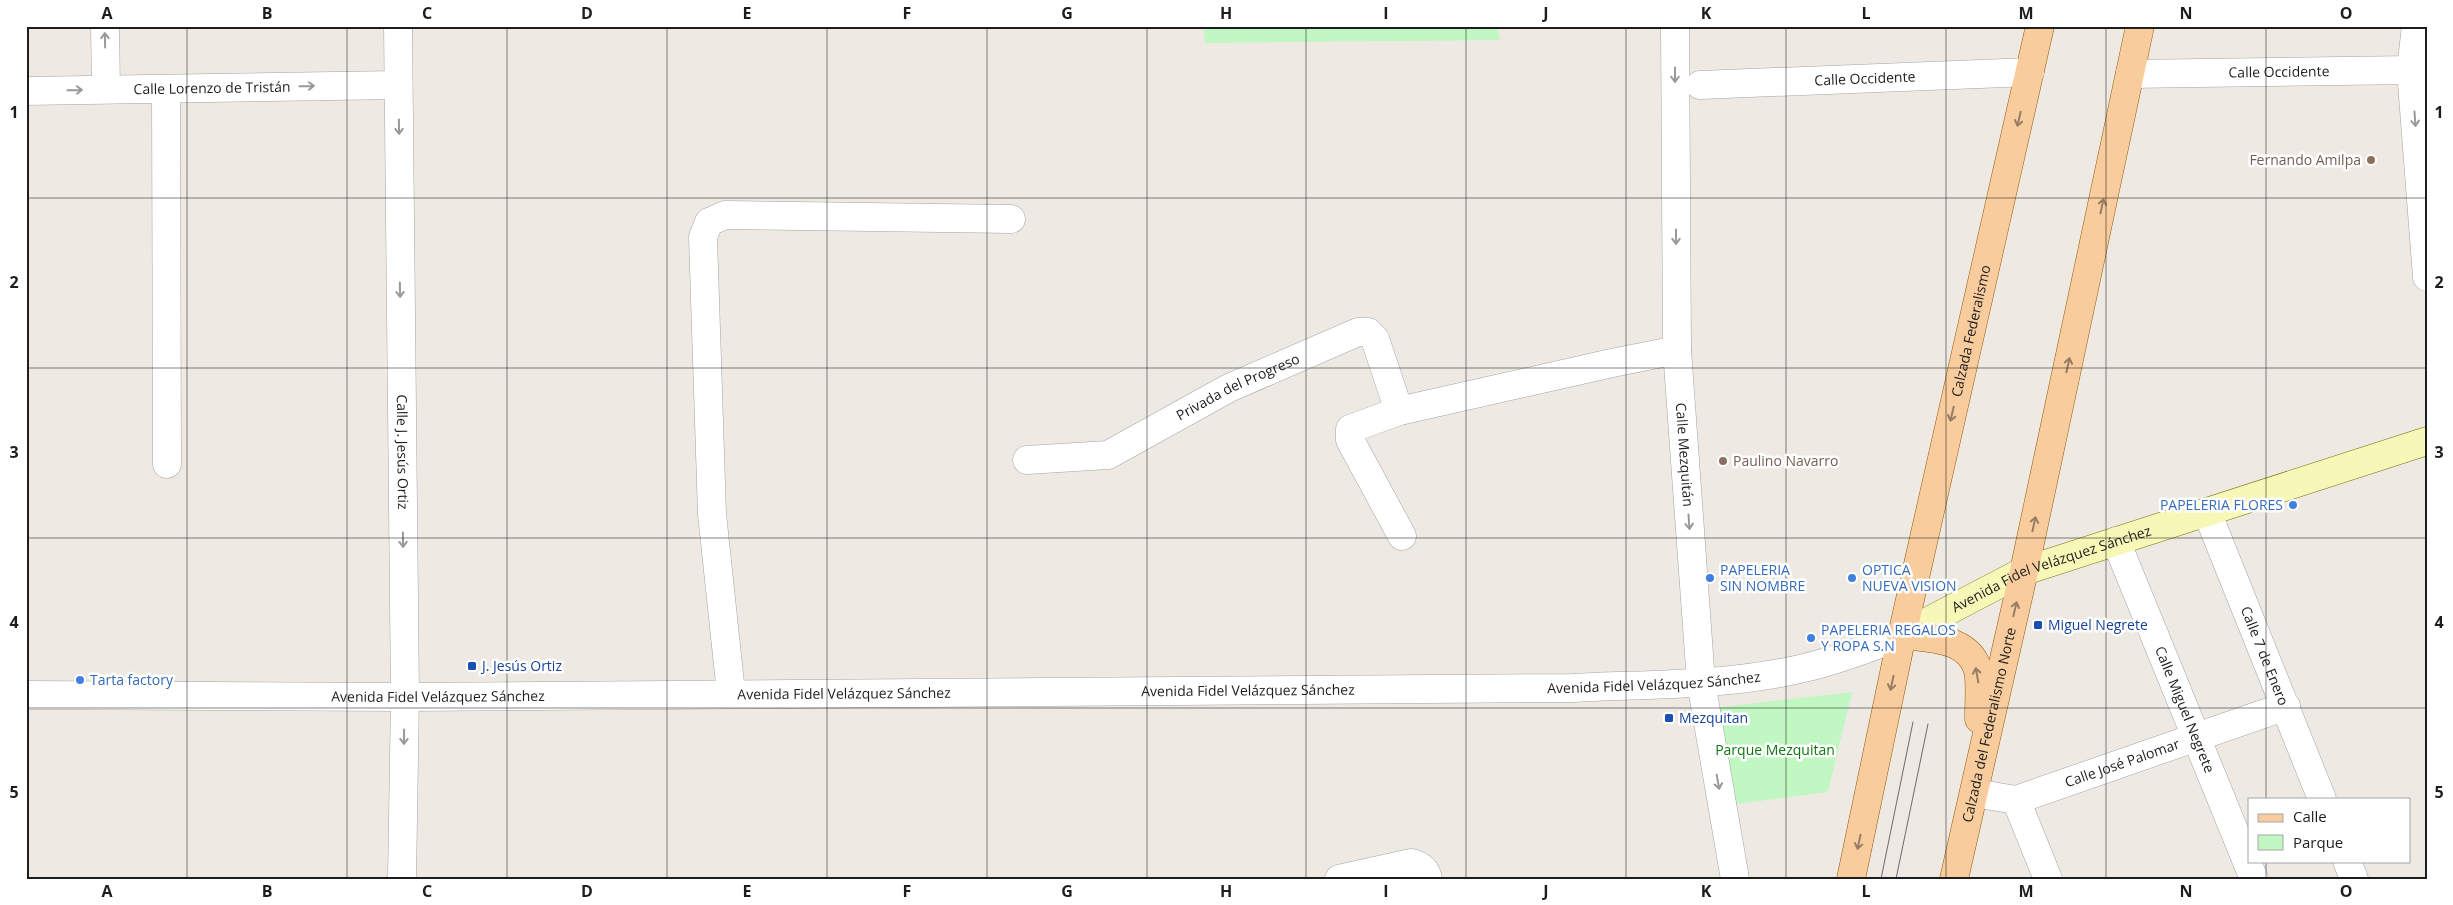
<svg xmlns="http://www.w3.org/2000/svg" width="2453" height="905" font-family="'Open Sans',sans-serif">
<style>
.park{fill:#c1f7c2}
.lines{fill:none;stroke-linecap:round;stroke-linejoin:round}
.minor-casing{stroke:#a4a4a4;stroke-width:29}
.tertiary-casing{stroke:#a4a4a4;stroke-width:29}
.secondary-casing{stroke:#6a7008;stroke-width:29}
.primary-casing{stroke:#925b05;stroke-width:29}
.minor{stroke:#fff;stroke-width:28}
.tertiary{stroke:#fff;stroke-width:28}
.secondary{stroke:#f7f7b8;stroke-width:28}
.primary{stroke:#f9cc9d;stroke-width:28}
.tram{stroke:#6b6b6b;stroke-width:1}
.oneway{stroke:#999}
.oneway2{stroke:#967d63}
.grid{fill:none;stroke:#1d1d1d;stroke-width:1;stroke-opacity:0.55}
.education-dot{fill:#8d6e63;stroke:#fff;stroke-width:2}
.shop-dot{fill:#3f7fe0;stroke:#fff;stroke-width:2}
.transit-dot{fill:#1a4fb4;stroke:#fff;stroke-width:2}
.labels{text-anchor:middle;stroke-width:5;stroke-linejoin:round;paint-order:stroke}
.street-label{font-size:14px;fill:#1d1d1d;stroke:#fff}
.education-label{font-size:14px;fill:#785e54;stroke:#fff;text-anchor:end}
.shop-label{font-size:14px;fill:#366cbe;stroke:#fff;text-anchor:start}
.transit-label{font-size:14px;fill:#164399;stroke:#fff;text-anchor:start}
.park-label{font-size:14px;fill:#0f7812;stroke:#fff}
.neatline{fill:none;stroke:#1d1d1d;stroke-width:2}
.grid-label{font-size:16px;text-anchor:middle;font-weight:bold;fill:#1d1d1d}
</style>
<rect width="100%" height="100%" fill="#eeeae3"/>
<path class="park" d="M1203,26h294l3,14 -295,3z
M1852,692l-24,100 -99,13 -16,-97z"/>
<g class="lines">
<defs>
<g id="minor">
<path d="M105,26l1,63"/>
<path id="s1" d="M398,26l7,671 -3,182"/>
<path id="s2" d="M1675,26l2,324 24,332 34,197"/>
<path d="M2416,26l-5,44 16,207"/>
<path id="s3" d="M2130,74l281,-4 16,-2"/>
<path id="s4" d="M1700,85l330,-13"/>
<path d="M166,89l1,375"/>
<path id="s5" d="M26,91l372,-6"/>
<path id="s6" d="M1027,460l81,-5 121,-67 129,-56h10l7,7 24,72"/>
<path id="s7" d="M2207,512l115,287"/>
<path d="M1402,536l-52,-96v-11l49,-18 213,-48 65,-13"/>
<path id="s8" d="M2116,541l138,338"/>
<path d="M731,693l-19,-179 -9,-277 6,-15 16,-7 286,4"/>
<path id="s9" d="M1974,793l42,7 270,-94"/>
<path d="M2016,800l32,79"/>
<path d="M2347,861l7,18"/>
<path d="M1339,879l72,-16c9,2 15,6 17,16"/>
</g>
<g id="tertiary">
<path id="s10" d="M26,695l379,2 1167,-9c77,-4 157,-2 232,-20 34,-8 66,-20 98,-33"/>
</g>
<g id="secondary">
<path id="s11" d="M1902,635l122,-64 403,-130"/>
</g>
<g id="primary">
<path d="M1902,635c29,3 72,3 77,41 1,14 0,29 0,43"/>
<path id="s12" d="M1851,879l51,-244 138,-609"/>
<path id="s13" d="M1954,879l70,-308 116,-545"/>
</g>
</defs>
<use href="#minor" class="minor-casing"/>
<use href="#tertiary" class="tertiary-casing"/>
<use href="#secondary" class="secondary-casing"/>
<use href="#primary" class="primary-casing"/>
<use href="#minor" class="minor"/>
<use href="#tertiary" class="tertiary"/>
<use href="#secondary" class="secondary"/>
<use href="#primary" class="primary"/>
<path class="tram" d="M1881,879l32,-157
M1896,879l32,-155"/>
</g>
<defs><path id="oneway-shaft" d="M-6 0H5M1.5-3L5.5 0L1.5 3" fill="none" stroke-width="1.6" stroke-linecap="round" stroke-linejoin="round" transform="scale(1.25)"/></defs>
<g class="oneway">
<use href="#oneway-shaft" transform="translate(105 40) rotate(-91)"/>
<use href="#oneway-shaft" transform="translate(1675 75) rotate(90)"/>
<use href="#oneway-shaft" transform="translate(307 86) rotate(-1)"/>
<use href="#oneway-shaft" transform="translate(75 90) rotate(-1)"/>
<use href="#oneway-shaft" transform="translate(2415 119) rotate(86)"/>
<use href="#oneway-shaft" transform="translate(399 127) rotate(89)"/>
<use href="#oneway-shaft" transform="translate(1676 237) rotate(90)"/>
<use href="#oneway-shaft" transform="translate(400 290) rotate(89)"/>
<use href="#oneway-shaft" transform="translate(1689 522) rotate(86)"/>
<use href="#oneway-shaft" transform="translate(403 540) rotate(89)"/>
<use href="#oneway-shaft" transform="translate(404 737) rotate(91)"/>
<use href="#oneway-shaft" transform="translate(1718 782) rotate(80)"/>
</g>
<g class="oneway2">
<use href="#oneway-shaft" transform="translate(2019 119) rotate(103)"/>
<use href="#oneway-shaft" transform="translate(2102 206) rotate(-78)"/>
<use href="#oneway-shaft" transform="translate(2068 365) rotate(-78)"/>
<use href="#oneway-shaft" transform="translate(1952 414) rotate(103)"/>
<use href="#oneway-shaft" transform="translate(2034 524) rotate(-78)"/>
<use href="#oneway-shaft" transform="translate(2015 609) rotate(-77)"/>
<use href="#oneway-shaft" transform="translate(1977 675) rotate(-100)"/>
<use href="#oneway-shaft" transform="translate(1892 683) rotate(102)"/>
<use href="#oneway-shaft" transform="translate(1859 842) rotate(102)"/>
</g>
<path class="grid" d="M187,26v853M347,26v853M507,26v853M667,26v853M827,26v853M987,26v853M1147,26v853M1306,26v853M1466,26v853M1626,26v853M1786,26v853M1946,26v853M2106,26v853M2266,26v773M26,198h2401M26,368h2401M26,538h2401M26,708h2401M2266,861v18"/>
<g class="education-dot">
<circle cx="2371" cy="160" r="5"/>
<circle cx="1723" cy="461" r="5"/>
</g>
<g class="shop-dot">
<circle cx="2293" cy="505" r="5"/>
<circle cx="1710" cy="578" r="5"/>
<circle cx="1852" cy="578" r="5"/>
<circle cx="1811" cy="638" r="5"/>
<circle cx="80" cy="680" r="5"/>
</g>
<g class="transit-dot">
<rect x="2033" y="620" width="10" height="10" rx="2.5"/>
<rect x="467" y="661" width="10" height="10" rx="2.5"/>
<rect x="1664" y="713" width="10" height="10" rx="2.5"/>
</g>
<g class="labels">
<g class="street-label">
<text dy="5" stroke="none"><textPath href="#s3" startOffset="149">Calle Occidente</textPath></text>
<text dy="5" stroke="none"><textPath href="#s4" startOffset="165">Calle Occidente</textPath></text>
<text dy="5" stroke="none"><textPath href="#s5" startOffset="186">Calle Lorenzo de Tristán</textPath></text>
<text dy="5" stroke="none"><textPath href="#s12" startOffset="561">Calzada Federalismo</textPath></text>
<text dy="5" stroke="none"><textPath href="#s6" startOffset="228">Privada del Progreso</textPath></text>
<text dy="5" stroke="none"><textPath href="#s1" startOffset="426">Calle J. Jesús Ortiz</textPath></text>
<text dy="5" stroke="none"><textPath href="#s2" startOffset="429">Calle Mezquitán</textPath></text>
<text dy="5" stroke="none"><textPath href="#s11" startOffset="164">Avenida Fidel Velázquez Sánchez</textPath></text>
<text dy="5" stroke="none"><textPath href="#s7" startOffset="155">Calle 7 de Enero</textPath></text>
<text dy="5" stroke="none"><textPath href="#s10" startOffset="1628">Avenida Fidel Velázquez Sánchez</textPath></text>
<text dy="5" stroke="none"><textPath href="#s10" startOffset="1222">Avenida Fidel Velázquez Sánchez</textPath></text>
<text dy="5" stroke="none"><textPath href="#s10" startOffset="818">Avenida Fidel Velázquez Sánchez</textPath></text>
<text dy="5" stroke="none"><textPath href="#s10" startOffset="412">Avenida Fidel Velázquez Sánchez</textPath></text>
<text dy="5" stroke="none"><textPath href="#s8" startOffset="182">Calle Miguel Negrete</textPath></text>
<text dy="5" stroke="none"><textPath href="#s13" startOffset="158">Calzada del Federalismo Norte</textPath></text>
<text dy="5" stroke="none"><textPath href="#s9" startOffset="155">Calle José Palomar</textPath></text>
</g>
<g class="education-label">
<text x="2361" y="165">Fernando Amilpa</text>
<text x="1733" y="466" text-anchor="start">Paulino Navarro</text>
</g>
<g class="shop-label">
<text x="2283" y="510" text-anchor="end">PAPELERIA FLORES</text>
<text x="1720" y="575">PAPELERIA<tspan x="1720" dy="16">SIN NOMBRE</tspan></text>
<text x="1862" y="575">OPTICA<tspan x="1862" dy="16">NUEVA VISION</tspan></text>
<text x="1821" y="635">PAPELERIA REGALOS<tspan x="1821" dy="16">Y ROPA S.N</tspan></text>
<text x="90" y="685">Tarta factory</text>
</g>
<g class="transit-label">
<text x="2048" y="630">Miguel Negrete</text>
<text x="482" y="671">J. Jesús Ortiz</text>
<text x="1679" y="723">Mezquitan</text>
</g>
<g class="park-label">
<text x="1775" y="755">Parque Mezquitan</text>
</g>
</g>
<rect width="2453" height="905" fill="none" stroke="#ffffff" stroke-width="55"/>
<rect x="2248" y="798" width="162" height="65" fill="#ffffff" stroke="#a5a5a5"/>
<rect x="2258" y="814" width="25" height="8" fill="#f9cc9d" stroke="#a5a5a5"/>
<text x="2293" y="822" font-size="15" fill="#1d1d1d">Calle</text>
<rect x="2258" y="835" width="25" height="15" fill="#c1f7c2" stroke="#a5a5a5"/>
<text x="2293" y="848" font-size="15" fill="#1d1d1d">Parque</text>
<rect x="28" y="28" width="2398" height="850" class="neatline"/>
<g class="grid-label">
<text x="107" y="19">A</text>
<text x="267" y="19">B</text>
<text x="427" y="19">C</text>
<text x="587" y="19">D</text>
<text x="747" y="19">E</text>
<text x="907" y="19">F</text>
<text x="1067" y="19">G</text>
<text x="1226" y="19">H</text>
<text x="1386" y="19">I</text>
<text x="1546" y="19">J</text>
<text x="1706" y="19">K</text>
<text x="1866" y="19">L</text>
<text x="2026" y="19">M</text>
<text x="2186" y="19">N</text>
<text x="2346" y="19">O</text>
<text x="14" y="118">1</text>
<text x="2439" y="118">1</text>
<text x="14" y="288">2</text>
<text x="2439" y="288">2</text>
<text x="14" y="458">3</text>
<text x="2439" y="458">3</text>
<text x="14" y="628">4</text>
<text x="2439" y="628">4</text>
<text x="14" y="798">5</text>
<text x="2439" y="798">5</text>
<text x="107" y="897">A</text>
<text x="267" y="897">B</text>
<text x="427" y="897">C</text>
<text x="587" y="897">D</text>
<text x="747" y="897">E</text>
<text x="907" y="897">F</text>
<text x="1067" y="897">G</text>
<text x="1226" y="897">H</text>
<text x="1386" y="897">I</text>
<text x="1546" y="897">J</text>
<text x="1706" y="897">K</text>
<text x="1866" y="897">L</text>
<text x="2026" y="897">M</text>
<text x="2186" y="897">N</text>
<text x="2346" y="897">O</text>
</g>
</svg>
